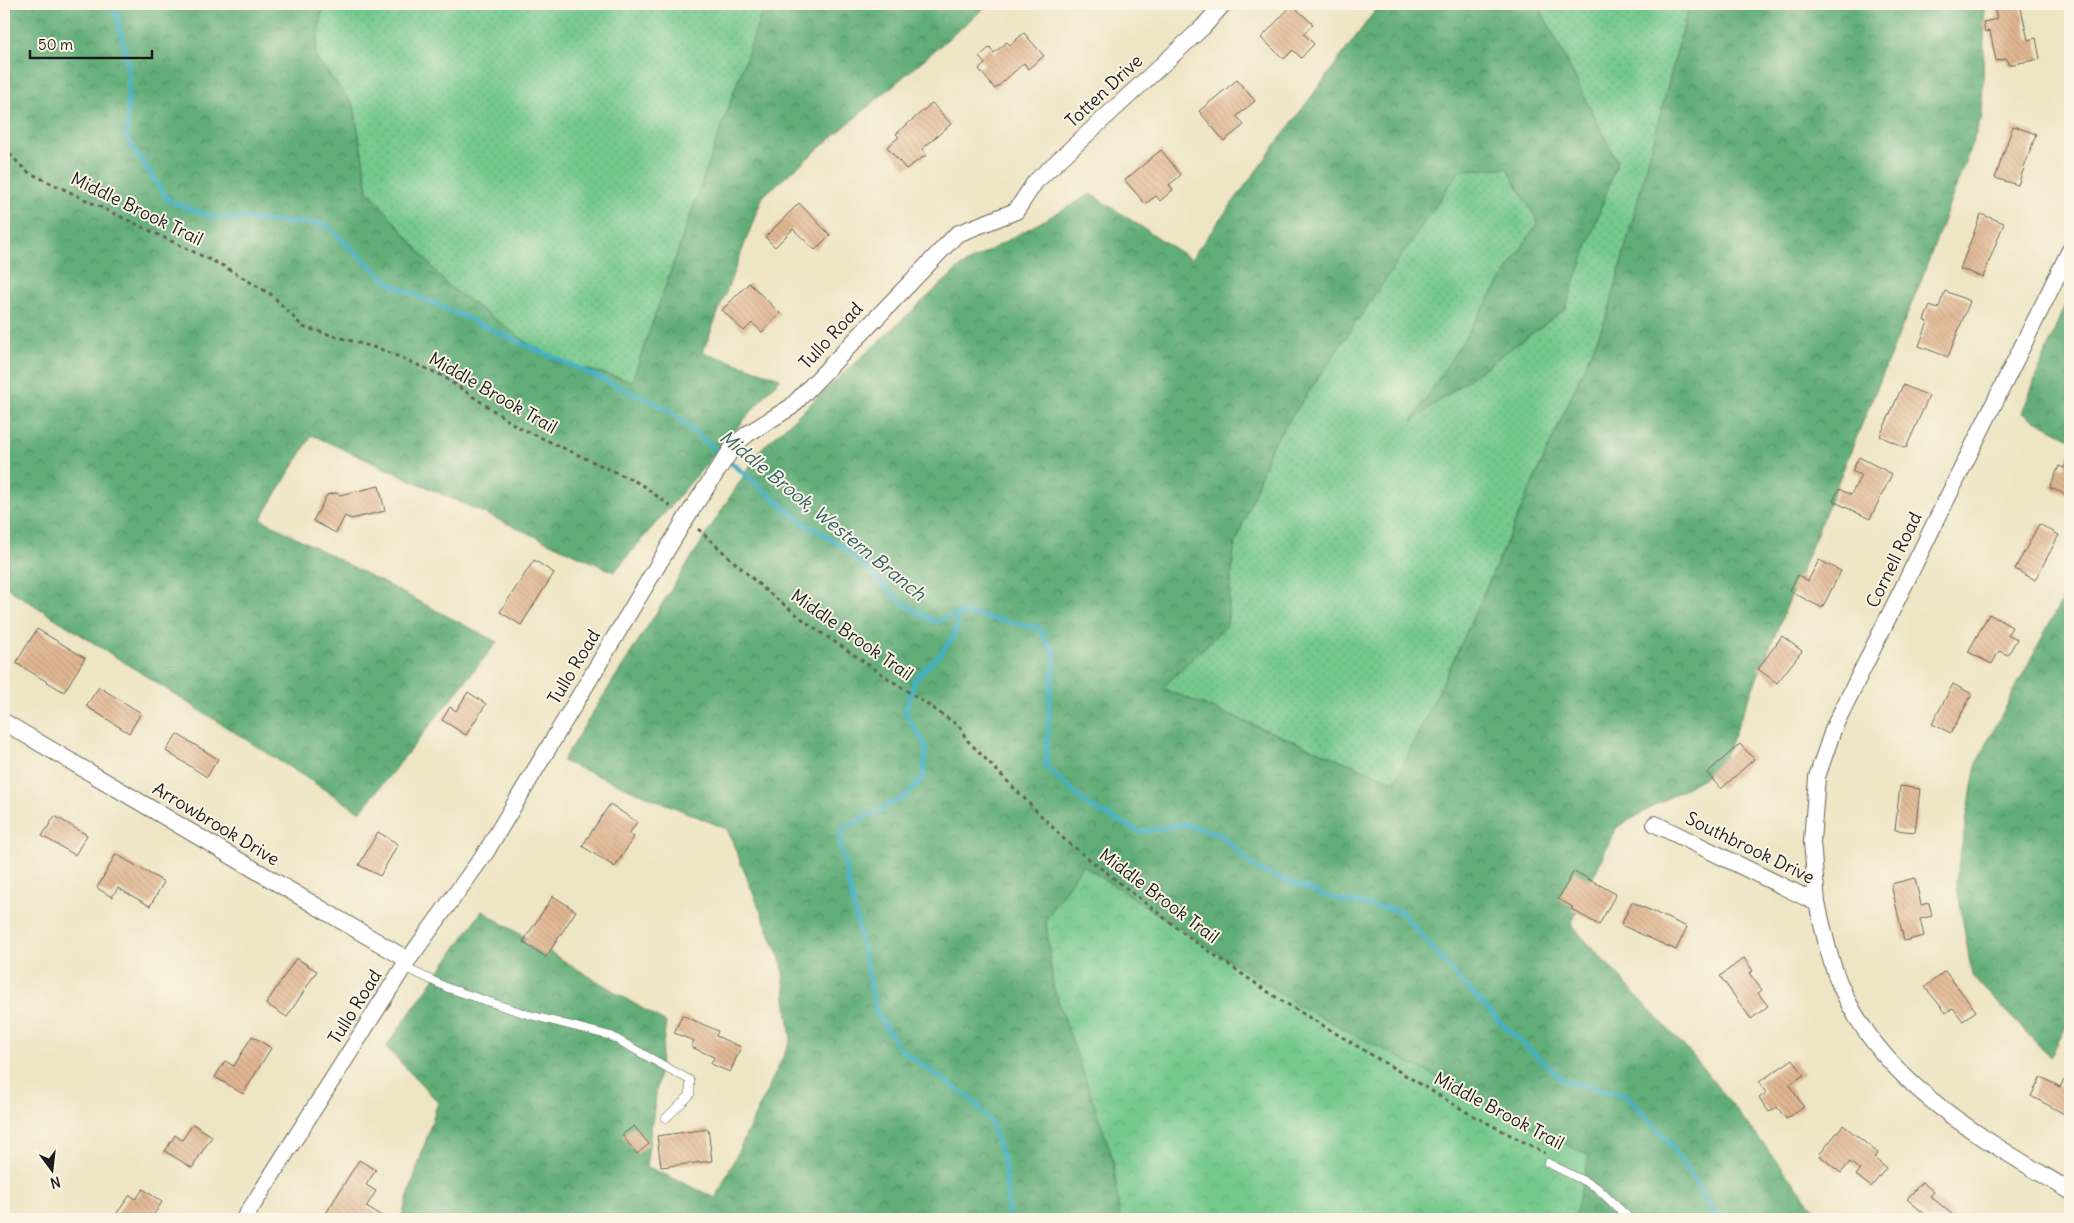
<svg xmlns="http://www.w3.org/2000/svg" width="2074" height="1223" font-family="Delius,sans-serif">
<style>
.grass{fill:url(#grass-dots);stroke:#487254}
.forest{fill:url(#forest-crowns);stroke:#3e644a}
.park{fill:url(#park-crowns);stroke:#487254}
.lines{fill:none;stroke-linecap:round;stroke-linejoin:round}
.stream{stroke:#44b0c2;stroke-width:5}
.building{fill:url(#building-back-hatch)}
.lane-casing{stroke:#666257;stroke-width:9}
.street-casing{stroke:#666257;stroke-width:18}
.path{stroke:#666257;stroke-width:3;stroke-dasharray:4 4;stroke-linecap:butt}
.lane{stroke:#fff;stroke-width:8}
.street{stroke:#fff;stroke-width:16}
.labels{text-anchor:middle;stroke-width:4;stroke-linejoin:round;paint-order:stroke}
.street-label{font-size:18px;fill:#1c1c1c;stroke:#fcf5e5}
.water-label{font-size:19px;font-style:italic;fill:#2e5f67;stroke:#fcf5e5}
</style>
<defs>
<pattern id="grass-dots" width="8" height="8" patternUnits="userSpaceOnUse" patternTransform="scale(1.25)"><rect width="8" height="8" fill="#75c98d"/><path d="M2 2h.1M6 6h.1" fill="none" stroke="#65ac79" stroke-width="1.8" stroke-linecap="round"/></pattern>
<pattern id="forest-crowns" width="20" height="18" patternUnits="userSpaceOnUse" patternTransform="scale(1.25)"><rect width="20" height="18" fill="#60ad78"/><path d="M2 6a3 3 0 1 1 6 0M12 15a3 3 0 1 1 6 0" fill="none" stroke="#4e8c62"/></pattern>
<pattern id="park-crowns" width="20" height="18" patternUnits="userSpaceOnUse" patternTransform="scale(1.25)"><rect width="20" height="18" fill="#75c98d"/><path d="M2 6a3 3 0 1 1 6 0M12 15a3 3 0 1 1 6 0" fill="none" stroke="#65ac79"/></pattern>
<pattern id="building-back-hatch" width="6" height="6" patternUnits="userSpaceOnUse" patternTransform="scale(1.25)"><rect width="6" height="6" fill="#e1b793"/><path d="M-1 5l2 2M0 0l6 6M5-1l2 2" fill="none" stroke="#c09d7e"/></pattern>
</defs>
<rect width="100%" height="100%" fill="#fcf5e5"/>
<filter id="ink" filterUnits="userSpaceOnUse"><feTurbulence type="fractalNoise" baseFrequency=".02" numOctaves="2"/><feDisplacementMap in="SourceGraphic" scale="10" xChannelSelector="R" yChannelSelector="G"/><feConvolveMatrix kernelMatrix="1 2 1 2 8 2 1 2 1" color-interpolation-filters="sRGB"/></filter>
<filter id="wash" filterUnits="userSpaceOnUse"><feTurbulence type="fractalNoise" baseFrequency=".0096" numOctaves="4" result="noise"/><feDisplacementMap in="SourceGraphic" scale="20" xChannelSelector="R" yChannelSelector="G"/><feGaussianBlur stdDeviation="1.12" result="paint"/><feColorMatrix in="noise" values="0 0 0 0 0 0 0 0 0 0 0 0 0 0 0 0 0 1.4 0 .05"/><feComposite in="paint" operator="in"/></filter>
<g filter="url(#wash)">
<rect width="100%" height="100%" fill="#eee5c5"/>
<path class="grass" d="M323,4h442l-133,377 -79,-20 -106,-76 -79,-95 -14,-84 -39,-49z
M1538,4l151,1 -81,309 -146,328 -67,140 -233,-94 65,-63 7,-77 37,-101 189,-277 47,-2 31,54 -125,198 152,-111 52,-147z"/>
<path class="forest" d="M4,4h319l-8,53 39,49 14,84 79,95 106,76 79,20 133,-377h224l-226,192 -60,156 77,26 -166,194 -302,-137 -51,84 236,123 -137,170 -356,-226z
M1380,4h158l79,158 -52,147 -153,112 126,-199 -31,-54 -47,2 -189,277 -37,101 -7,77 -65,63 233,94 67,-140 146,-328 81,-308 -3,-2h299l-3,113 -63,169 -199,482 -104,60 -45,97 122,131 130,163h-251l3,-4 14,-59 -286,-148 -221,-143 -36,54 7,67 60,172 7,61h-719l37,-117 -52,-55 96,-136 184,112 -20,143 70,32 75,-158 -9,-76 -55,-135 -165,-68 198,-311 200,-183 131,-73 100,65z
M2070,291v147l-48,-25z
M2070,584v436l-20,37 -78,-81 -16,-96 20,-116z"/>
<path class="park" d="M1082,865l221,143 286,148 -14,59 -3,4h-452l-7,-61 -60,-172 -7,-67z"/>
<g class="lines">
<path class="stream" d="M104,4l12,7 13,58 -2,70 42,62 44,16 112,7 64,59 277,125 136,114 45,27 53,52 35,21 24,-9 18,2 62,13 16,26 -6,48 -3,65 43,39 51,26 44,-8 37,11 37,35 77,29 66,12 54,64 45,47 64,59 62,14 42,46 51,78
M959,613l-4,21 -14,19 -26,26 -10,34 21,33 -3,32 -18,19 -64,33 -1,13 37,171 23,35 75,53 16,21 13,39 5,57"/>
</g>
<g id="blocks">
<path class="building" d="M1998,4h22l8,36 8,-2 4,21 -32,6 -1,-6 -11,2 -6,-30 -5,1 -2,-10 14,-3 -3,-14z
M1292,5l21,19 -9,10 10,10 -13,14 -8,-8 -9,9 -23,-21z
M1024,33l20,23 -16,13 -4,-6 -29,26 -16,-20 6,-5 -6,-7 11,-10 4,6 13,-11 3,3z
M1237,80l18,21 -18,15 7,9 -20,16 -25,-30z
M932,103l19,21 -29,25 4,6 -20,14 -19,-22 12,-10 -3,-3z
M2013,126l23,8 -18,51 -23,-7z
M1161,150l20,25 -12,10 4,5 -13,11 -4,-5 -11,8 -20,-24z
M799,203l31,32 -15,15 -22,-21 -18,18 -10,-10z
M1981,214l23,9 -21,54 -23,-8z
M749,283l31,30 -18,19 -10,-9 -8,8 -22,-21z
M1945,291l25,10 -22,56 -29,-11 9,-24 -4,-2 6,-14 8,3z
M1903,385l26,11 -23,52 -26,-12z
M2070,453v43l-20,-8 9,-22 5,2z
M1859,457l33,17 -22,45 -37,-18 6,-12 12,6 10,-20 -9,-4z
M379,486l6,25 -34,8 -6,-3 -9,17 -23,-12 14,-26 9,-2 4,2z
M2039,524l20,11 -24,45 -20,-11z
M534,560l20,13 -33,52 -21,-13z
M1819,560l22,11 -19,37 -32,-17 8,-16 10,6z
M1989,614l23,13 -4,7 9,5 -9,16 -9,-4 -7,13 -24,-12z
M37,629l48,29 -21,34 -48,-29z
M1782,636l20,15 -25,32 -19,-14z
M1953,684l19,10 -21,39 -19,-9z
M99,687l42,26 -12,20 -43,-27z
M468,692l18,12 -20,31 -24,-15 8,-13 6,4z
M177,734l41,25 -11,18 -41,-26z
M1740,744l14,15 -33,30 -14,-16z
M1900,786l20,3 -5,43 -20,-2z
M610,804l27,18 -8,12 5,3 -19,30 -33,-21z
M55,816l32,19 -12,20 -33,-19z
M378,832l20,12 -18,32 -21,-11z
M116,854l48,28 -14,24 -32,-18 -6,9 -15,-9z
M1574,871l42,23 -17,31 -28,-16 2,-2 -15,-8z
M1915,878l6,27 8,-2 3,13 -12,3 4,17 -20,5 -13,-57z
M553,896l23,15 -30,46 -23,-15z
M1632,902l55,25 -11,23 -55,-25z
M296,958l21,13 -30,46 -21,-13z
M1744,958l9,13 -4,2 13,17 -4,3 10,13 -17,13 -31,-43z
M1945,971l31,40 -13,10 -10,-13 -7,5 -21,-26z
M682,1015l36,16 -2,5 25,11 -11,25 -19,-8 3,-7 -23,-10 3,-6 -20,-8z
M252,1036l19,12 -28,46 -28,-17 10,-16 9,5z
M1793,1059l11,16 -15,10 15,22 -18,12 -9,-12 -8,5 -10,-14 7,-5 -7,-11z
M2041,1077l19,10 4,-7 6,4v33l-39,-21z
M193,1124l19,12 -20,32 -27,-17 10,-16 7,5z
M1843,1125l35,28 -4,5 12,10 -15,19 -15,-12 4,-5 -10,-8 -9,11 -22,-18z
M634,1126l15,18 -12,10 -15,-19z
M708,1129l4,32 -51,6 -4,-31z
M359,1160l17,10 -10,15 10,6 -10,16 16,9 -2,3h-55l-2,-1z
M1922,1182l12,10 -4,4 28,23h-34l3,-3 -20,-17z
M143,1189l19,13 -11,17h-28l1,-1 -7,-5 13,-18 6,4z"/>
</g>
</g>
<g filter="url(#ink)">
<use href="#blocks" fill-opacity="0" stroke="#666257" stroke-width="1"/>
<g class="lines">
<defs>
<path id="lane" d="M404,967l44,21 78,26 85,22 73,41 6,3v15l-24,23
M1548,1163l48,24 34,32"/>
<path id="street" d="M4,722l404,238
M1655,824l162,79c7,28 12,57 24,84 43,99 142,151 229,204
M1817,903l-5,-62 5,-64 17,-50 236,-477
M244,1219l164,-259 78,-108 200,-334 49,-74 14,-11 42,-26 166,-173 59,-23 19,-29 168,-155 20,-23"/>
</defs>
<use href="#lane" class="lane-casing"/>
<use href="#street" class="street-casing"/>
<path class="path" d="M4,148l22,23 199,96 47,28 31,32 80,23 58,25 77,52 123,57 33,25
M698,529l66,60 50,39 145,98 8,14 99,101 128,100 83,57 193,116 75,39"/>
<use href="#lane" class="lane"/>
<use href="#street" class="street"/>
</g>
</g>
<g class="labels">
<g class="street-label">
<text transform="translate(1104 91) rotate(-43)" y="6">Totten Drive</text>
<text transform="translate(137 209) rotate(26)" y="6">Middle Brook Trail</text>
<text transform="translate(831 336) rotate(-47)" y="6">Tullo Road</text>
<text transform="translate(493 393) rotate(30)" y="6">Middle Brook Trail</text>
<text transform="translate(1894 560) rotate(-64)" y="6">Cornell Road</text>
<text transform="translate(852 635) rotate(35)" y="6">Middle Brook Trail</text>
<text transform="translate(574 667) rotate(-59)" y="6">Tullo Road</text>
<text transform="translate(216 824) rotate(31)" y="6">Arrowbrook Drive</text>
<text transform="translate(1750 848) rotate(26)" y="6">Southbrook Drive</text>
<text transform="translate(1159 896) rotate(37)" y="6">Middle Brook Trail</text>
<text transform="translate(355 1007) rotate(-58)" y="6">Tullo Road</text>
<text transform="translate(1499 1111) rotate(28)" y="6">Middle Brook Trail</text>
</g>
<g class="water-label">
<text transform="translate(823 515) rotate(39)" y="7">Middle Brook, Western Branch</text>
</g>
</g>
<rect width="2074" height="1223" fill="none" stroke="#fcf5e5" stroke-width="20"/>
<g transform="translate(52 1170) rotate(165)" stroke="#fcf5e5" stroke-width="4" paint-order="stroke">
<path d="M0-4L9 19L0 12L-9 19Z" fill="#1c1c1c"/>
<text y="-8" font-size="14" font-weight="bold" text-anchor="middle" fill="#1c1c1c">N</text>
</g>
<path d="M30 50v8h122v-8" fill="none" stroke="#1c1c1c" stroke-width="2.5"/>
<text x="38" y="50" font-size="15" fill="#1c1c1c" stroke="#fcf5e5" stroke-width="4" paint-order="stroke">50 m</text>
</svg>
